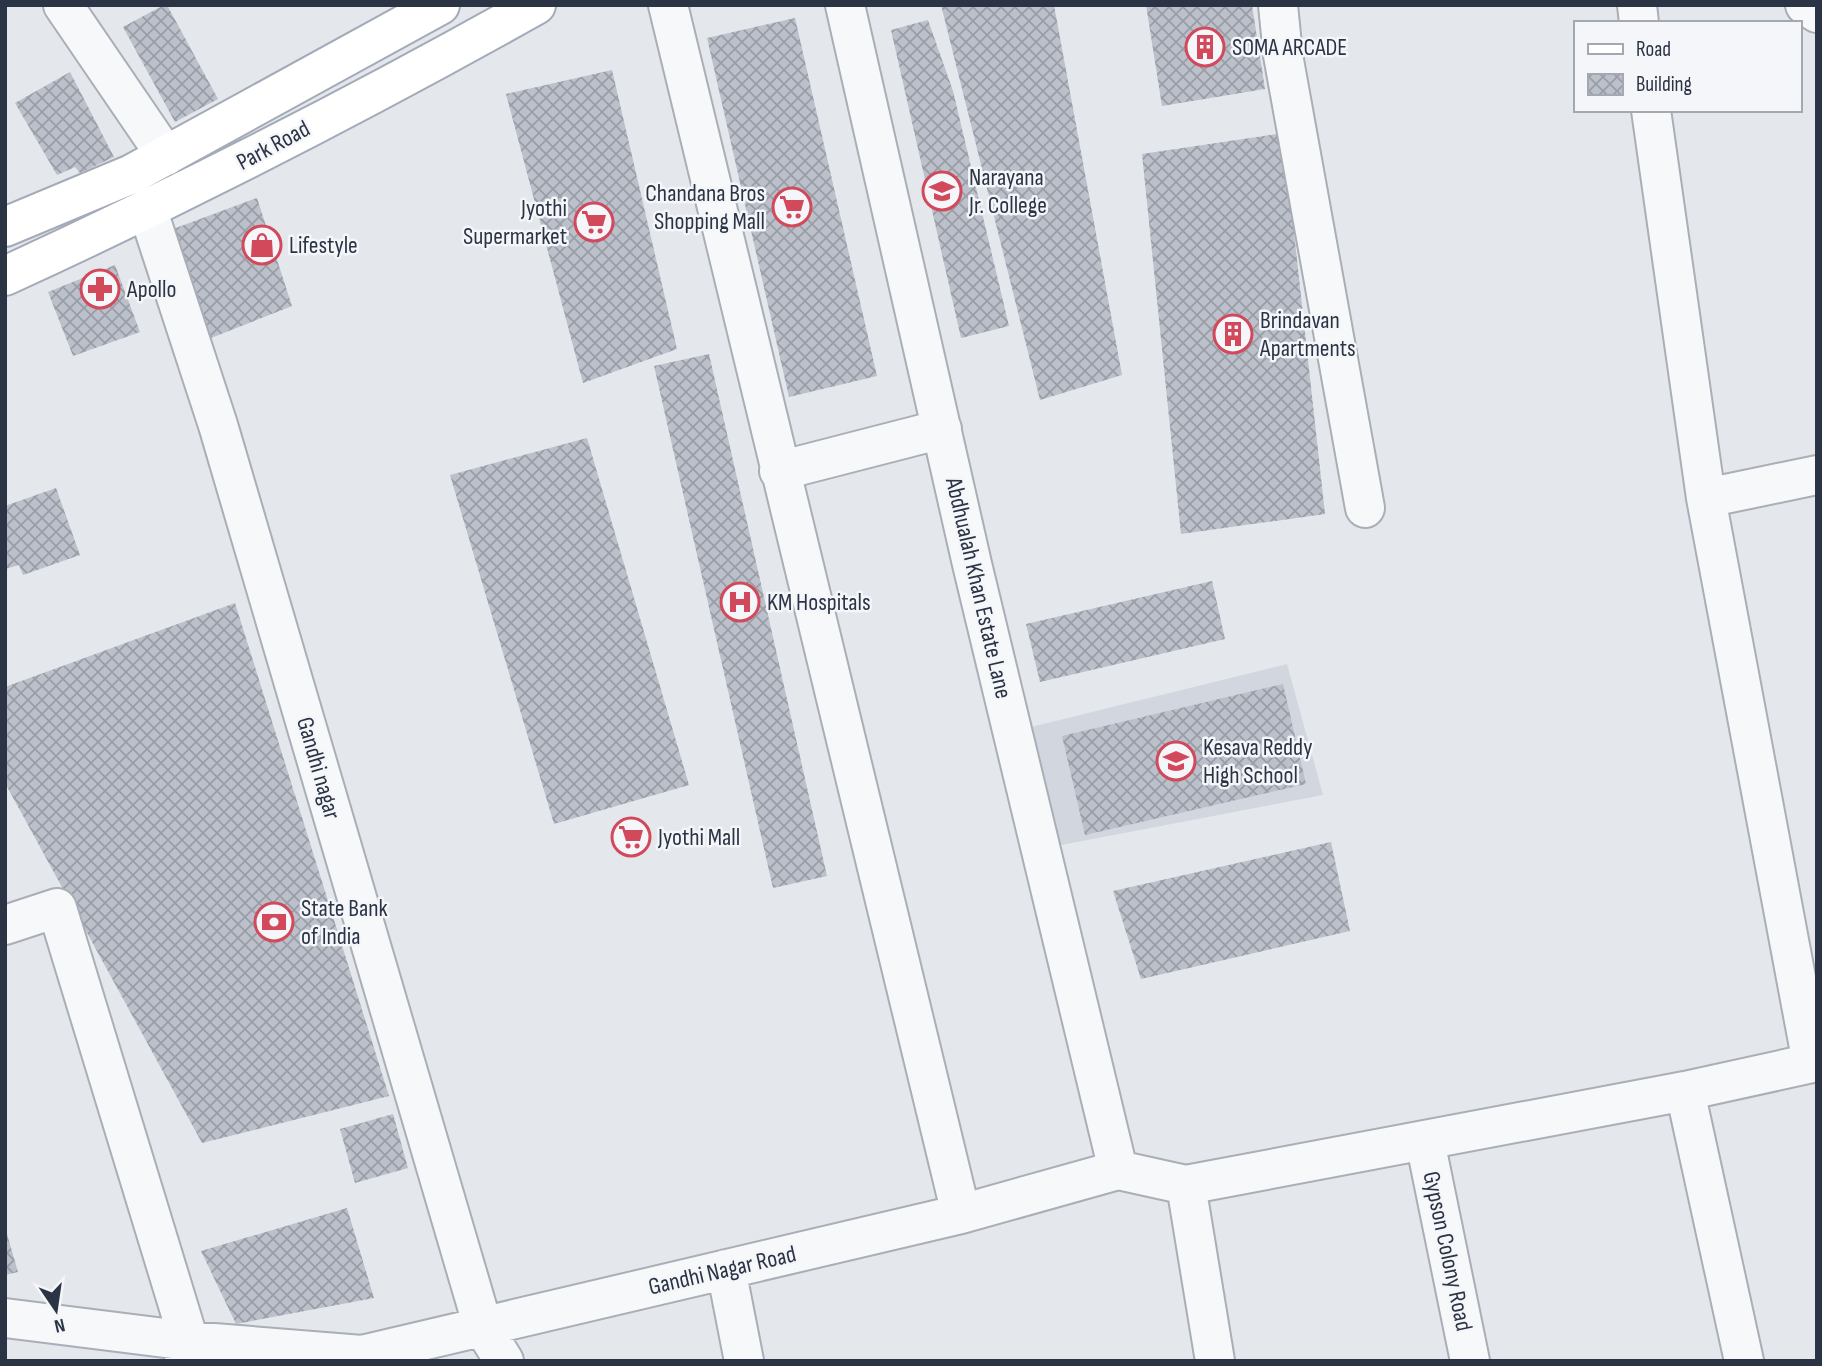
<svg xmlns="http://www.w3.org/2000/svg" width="1822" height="1366" font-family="'Sofia Sans Condensed',sans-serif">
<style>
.built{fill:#d2d6de}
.building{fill:url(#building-cross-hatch)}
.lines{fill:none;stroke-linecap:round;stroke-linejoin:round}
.minor-casing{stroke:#a9aeb7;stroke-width:42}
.major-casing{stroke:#a3abb8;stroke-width:42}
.minor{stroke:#f7f8fa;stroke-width:38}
.major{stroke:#fff;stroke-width:38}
.labels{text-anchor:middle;stroke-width:5;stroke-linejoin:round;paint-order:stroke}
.poi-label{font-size:24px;fill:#2b3445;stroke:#f4f6f9;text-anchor:start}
.street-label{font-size:24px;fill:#2b3445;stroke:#f4f6f9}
</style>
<defs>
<pattern id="building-cross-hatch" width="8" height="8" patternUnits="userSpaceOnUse" patternTransform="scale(1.75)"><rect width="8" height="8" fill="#bbc0ca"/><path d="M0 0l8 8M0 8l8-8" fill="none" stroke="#989da6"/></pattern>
</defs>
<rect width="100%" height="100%" fill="#e4e7ec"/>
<path class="built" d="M1287,664l36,131 -267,51 -25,-119z"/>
<path class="building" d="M164,5h3l51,94 -43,23 -52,-95z
M941,5h113l68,370 -82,25z
M1146,5h106l13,84 -103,17z
M795,18l82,358 -88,21 -82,-359z
M928,20l25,71 56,235 -48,12 -70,-308z
M612,70l65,279 -94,34 -77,-289z
M70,72l44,85 -34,16 -5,-6 -18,8 -42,-72z
M1283,133l42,381 -144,20 -39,-380z
M257,198l35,108 -81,32 -38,-109z
M115,265l25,67 -67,24 -25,-64z
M709,354l118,522 -54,12 -119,-522z
M587,438l102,347 -135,39 -104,-349z
M56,488l24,67 -57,20 -4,-10 -14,4v-63z
M1212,581l13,58 -185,43 -14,-58z
M235,603l154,493 -187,47 -197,-360v-96z
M1283,684l23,100 -221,51 -23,-99z
M1331,842l19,89 -209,48 -28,-88z
M393,1114l15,54 -53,15 -15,-54z
M347,1208l27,90 -138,26 -35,-73z
M5,1227l13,45 -13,3z"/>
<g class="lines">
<defs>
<path id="minor" d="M63,5l103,151
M668,5l293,1209
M845,5l127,559 146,606
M1278,5l5,50 82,453
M1637,5l2,18
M1805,5l12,8
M1651,110l55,388 106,565
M148,211l70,214 265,902 21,34
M779,471l163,-42
M1706,498l111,-23
M5,925l52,-17 132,433 -5,20
M1685,1091l59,270
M1425,1141l45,220
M1186,1185l29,176
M726,1269l18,92
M5,1318l184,23 173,14 599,-141 157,-44 68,15 499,-94 132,-29"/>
<path id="major" d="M5,227l127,-53 308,-169
M5,276c181,-83 358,-174 531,-271"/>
</defs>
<use href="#minor" class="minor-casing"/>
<use href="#major" class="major-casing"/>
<use href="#minor" class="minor"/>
<use href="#major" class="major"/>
</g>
<defs>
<symbol id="building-ring" viewBox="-11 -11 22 22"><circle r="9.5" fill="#f4f6f9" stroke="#d1495b" stroke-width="1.5"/><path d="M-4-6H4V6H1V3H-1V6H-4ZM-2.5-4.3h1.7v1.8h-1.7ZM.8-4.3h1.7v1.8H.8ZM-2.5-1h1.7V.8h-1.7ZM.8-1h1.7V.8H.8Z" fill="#d1495b"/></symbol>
<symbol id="school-ring" viewBox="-11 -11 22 22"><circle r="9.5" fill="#f4f6f9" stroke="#d1495b" stroke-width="1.5"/><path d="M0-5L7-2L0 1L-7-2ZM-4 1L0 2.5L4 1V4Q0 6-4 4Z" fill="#d1495b"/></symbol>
<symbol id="supermarket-ring" viewBox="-11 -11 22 22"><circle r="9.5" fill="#f4f6f9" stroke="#d1495b" stroke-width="1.5"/><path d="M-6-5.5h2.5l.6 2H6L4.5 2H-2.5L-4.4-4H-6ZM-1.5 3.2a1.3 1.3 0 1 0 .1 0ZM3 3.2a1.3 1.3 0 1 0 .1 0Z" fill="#d1495b"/></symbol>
<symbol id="shop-ring" viewBox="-11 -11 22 22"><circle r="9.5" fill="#f4f6f9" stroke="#d1495b" stroke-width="1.5"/><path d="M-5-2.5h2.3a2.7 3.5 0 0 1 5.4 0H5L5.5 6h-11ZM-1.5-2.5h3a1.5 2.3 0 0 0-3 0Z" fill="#d1495b"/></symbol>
<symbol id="pharmacy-ring" viewBox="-11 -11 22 22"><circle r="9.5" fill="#f4f6f9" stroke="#d1495b" stroke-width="1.5"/><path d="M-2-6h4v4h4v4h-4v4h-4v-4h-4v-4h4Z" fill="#d1495b"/></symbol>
<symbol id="hospital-ring" viewBox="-11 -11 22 22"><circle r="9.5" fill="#f4f6f9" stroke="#d1495b" stroke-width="1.5"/><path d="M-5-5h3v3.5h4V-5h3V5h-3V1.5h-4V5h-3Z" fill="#d1495b"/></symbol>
<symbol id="bank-ring" viewBox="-11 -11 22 22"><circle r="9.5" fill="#f4f6f9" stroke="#d1495b" stroke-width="1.5"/><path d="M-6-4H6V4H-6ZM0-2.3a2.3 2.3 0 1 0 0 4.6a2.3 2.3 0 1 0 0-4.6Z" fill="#d1495b"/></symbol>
</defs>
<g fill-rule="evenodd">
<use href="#building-ring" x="1183" y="25" width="44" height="44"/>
<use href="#school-ring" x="920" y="169" width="44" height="44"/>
<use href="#supermarket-ring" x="770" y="185" width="44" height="44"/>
<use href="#supermarket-ring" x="572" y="200" width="44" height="44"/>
<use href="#shop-ring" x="240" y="223" width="44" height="44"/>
<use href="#pharmacy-ring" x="78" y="267" width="44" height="44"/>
<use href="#building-ring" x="1211" y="312" width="44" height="44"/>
<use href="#hospital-ring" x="718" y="580" width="44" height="44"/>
<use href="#school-ring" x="1154" y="739" width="44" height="44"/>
<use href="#supermarket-ring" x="609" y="815" width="44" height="44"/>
<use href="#bank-ring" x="252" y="900" width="44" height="44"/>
</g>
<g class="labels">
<g class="poi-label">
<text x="1232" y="55">SOMA ARCADE</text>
<text x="969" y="185">Narayana<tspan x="969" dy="28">Jr. College</tspan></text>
<text x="765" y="201" text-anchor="end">Chandana Bros<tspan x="765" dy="28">Shopping Mall</tspan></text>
<text x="567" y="216" text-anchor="end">Jyothi<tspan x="567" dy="28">Supermarket</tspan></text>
<text x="289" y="253">Lifestyle</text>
<text x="127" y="297">Apollo</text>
<text x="1260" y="328">Brindavan<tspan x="1260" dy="28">Apartments</tspan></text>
<text x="767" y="610">KM Hospitals</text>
<text x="1203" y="755">Kesava Reddy<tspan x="1203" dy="28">High School</tspan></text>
<text x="658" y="845">Jyothi Mall</text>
<text x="301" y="916">State Bank<tspan x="301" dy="28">of India</tspan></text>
</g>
<g class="street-label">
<text transform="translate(273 145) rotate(-28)" y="8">Park Road</text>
<text transform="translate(979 588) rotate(77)" y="8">Abdhualah Khan Estate Lane</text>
<text transform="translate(319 768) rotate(74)" y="8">Gandhi nagar</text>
<text transform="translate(1448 1251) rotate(78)" y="8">Gypson Colony Road</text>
<text transform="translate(722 1270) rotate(-13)" y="8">Gandhi Nagar Road</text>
</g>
</g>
<rect width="1822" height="1366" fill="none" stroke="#2b3445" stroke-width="14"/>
<rect x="1574" y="21" width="228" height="91" fill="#f4f6f9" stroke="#a4a8b1" stroke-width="2"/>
<rect x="1588" y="44" width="35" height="10" fill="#ffffff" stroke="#a4a8b1" stroke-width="2"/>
<text x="1636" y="56" font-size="21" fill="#2b3445">Road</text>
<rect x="1588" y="74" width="35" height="21" fill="url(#building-cross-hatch)" stroke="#a4a8b1" stroke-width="2"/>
<text x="1636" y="91" font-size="21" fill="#2b3445">Building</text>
<g transform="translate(56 1310) rotate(167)" stroke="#f4f6f9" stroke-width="5" paint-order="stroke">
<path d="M0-5L12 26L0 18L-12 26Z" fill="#2b3445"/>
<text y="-10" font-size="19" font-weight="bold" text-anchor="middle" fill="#2b3445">N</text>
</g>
</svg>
